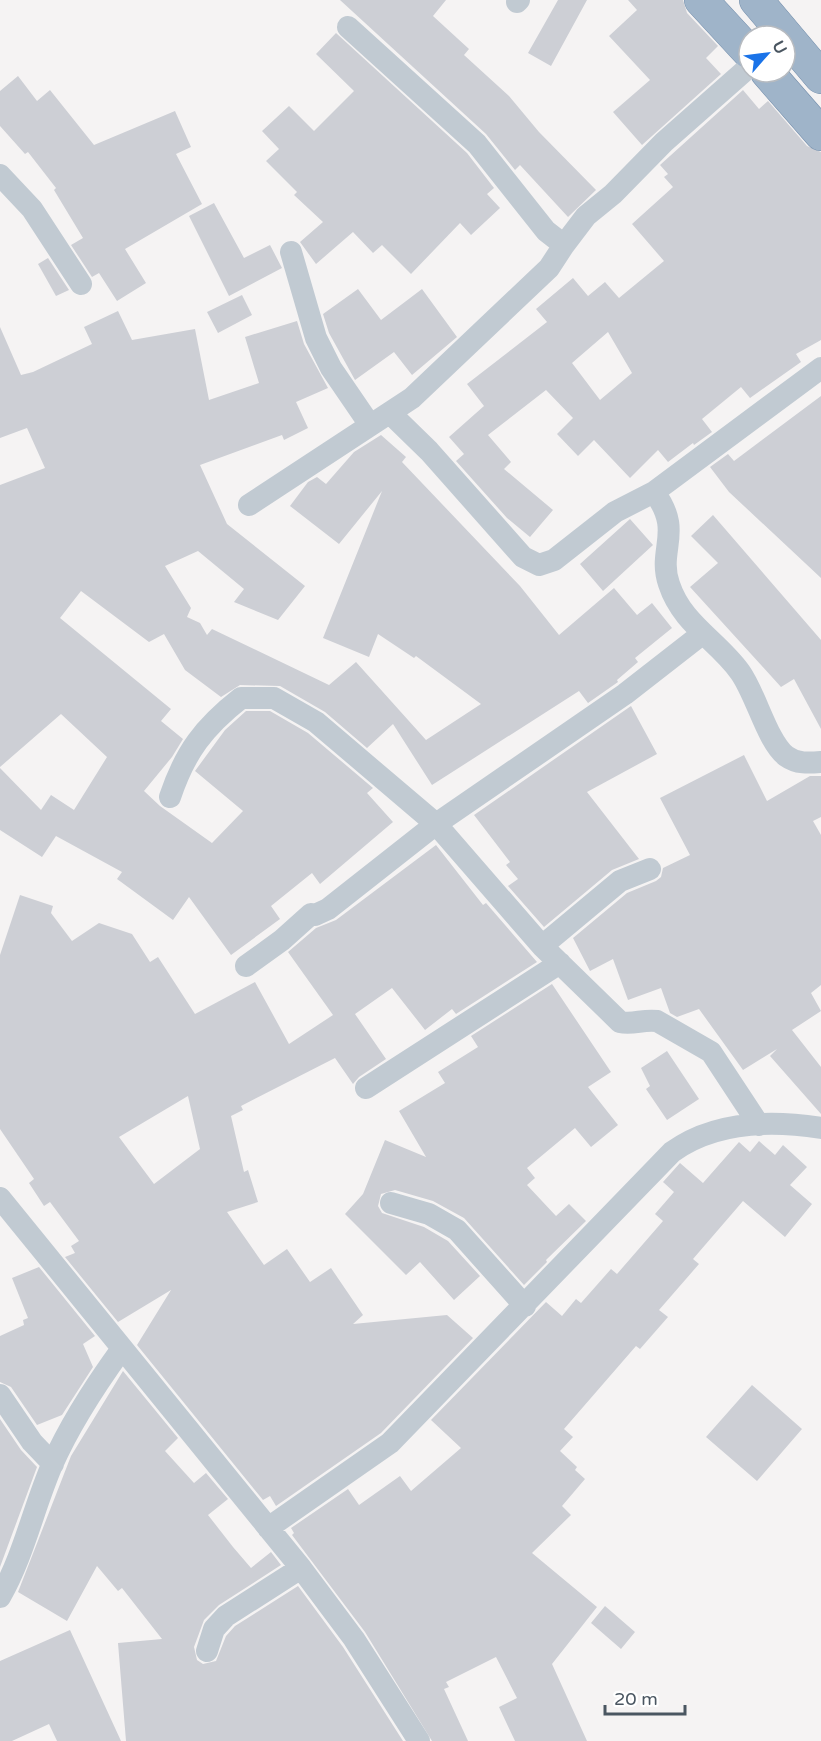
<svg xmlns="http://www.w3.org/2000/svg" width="821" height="1741" font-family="'Varela Round',sans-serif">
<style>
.building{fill:#cdcfd5;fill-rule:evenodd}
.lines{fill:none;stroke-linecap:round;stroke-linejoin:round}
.trunk-casing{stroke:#7690ad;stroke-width:34}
.minor{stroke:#c1cad2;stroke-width:22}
.trunk{stroke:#9fb4c9;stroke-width:33}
</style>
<rect width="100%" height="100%" fill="#f5f3f3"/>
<path class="building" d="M340,0h106l-13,16 36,33 -5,6 45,41 30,36 57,58 -28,27 -48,-52 -5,5 -29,-36z
M558,0h29l-36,66 -23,-13z
M628,0h55l4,13 31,33 -12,12 15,16 -79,71 -29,-33 37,-32 -41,-44 28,-26z
M336,33l131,120 27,35 -7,6 13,14 -29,27 -11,-12 -49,51 -29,-29 -9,8 -20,-21 -37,32 -16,-22 23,-20 -29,-27 3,-3 -31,-31 13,-12 -17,-18 27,-25 25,25 40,-40 -38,-37z
M18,76l19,25 13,-11 44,55 81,-34 16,36 -15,7 26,50 -77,45 21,34 -29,18 -18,-28 -7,4 -21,-32 12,-7 -29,-48 2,-2 -28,-36 -3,2 -25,-28v-35z
M743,90l16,19 9,-8 39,45 14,6v188l-25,14 5,8 -51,36 -9,-11 -39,32 10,13 -18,13 -1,-2 -25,19 -10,-12 -28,28 -36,-38 -16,16 -21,-22 16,-16 -27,-28 -58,45 23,27 -7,7 49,41 -23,27 -23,-19 -51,-57 8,-7 -15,-17 35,-31 -17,-22 80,-62 -11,-13 37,-31 15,18 17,-14 14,16 45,-37 -32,-37 41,-37 -9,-10 4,-3 -8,-9zM608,332l24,41 -32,27 -28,-37z
M214,203l30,55 26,-13 12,23 -53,28 -40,-80z
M48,258l21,32 -13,6 -18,-32z
M358,289l23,31 41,-31 35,48 -45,38 -18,-23 -39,28 -26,-47 -6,-19z
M242,295l10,20 -34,18 -11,-21z
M118,311l14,29 63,-11 14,71 50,-17 -14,-46 52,-16 7,23 24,44 -32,14 12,26 -24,12 -2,-5 -82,30 27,59 78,62 -27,34 -44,-18 10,-13 -46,-38 -33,15 26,42 -4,9 13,6 7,12 5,-6 117,56 27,-23 70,78 55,-36 -65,-48 -2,2 -36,-24 -9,23 -46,-19 59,-147 -43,53 -49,-38 18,-24 9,-5 9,7 28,-32 27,-17 25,22 -4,5 118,124 39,49 55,-47 23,27 15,-12 20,25 -37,30 3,4 -21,18 1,2 -30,21 -9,-12 -147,94 -39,-61 -26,24 -42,-36 -45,-26 -40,-1 -19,12 -36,-27 -21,-36 -15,8 -68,-51 -21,27 111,91 -10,12 22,18 -11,18 -28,34 16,15 52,37 31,-32 -48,-40 30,-41 21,-19h24l38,22 65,55 -6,5 26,29 -73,62 -8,-11 -41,33 9,13 -49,36 -42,-58 -16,23 -56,-41 5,-7 -66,-36 -14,21 -42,-27v-62l41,42 10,-15 23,15 33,-53 -46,-43 -61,53v-282l45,-17 -18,-40 -27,10v-111l21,48 12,-3 59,-28 -8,-17z
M821,396v182l-92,-86 -19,-25 18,-13 6,7z
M713,515l108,125v89l-27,-50 -13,8 -91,-100 28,-24 -27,-27z
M630,519l23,26 -50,46 -23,-27z
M631,706l26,48 -70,38 52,67 -27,11 -68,57 -36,-41 10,-7 -12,-14 4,-3 -36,-47z
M744,755l23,46 43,-25h11v41l-8,4 8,14v150l-10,8 10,18 -29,19 29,37v47l-51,-58 7,-7 -34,21 -44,-61 -22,8 -7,-4 -9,-25 -33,12 -15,-41 -23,12 -17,-33 54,-45 29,-12 5,-4 2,-9 27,-13 -30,-57z
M436,845l47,60 3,-2 51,59 -81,52 -4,-5 -27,21 -33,-42 -37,26 31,45 -27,18 -6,7 -18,-26 -94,48 2,4 -12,6 13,56 4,-2 10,32 -31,10 37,53 23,-16 23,33 21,-14 32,47 -10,9 94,-9 26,23 -92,95 -105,73 -6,-10 -7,4 -126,-155 34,-55 -53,32 -53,-65 10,-4 -4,-7 8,-5 -29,-39 -6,4 -15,-23 5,-4 -34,-50v-174l20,-60 33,11 -2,7 21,28 27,-18 33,11 18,28 8,-5 37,57 60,-32 34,62 44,-29 -45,-63 28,-24 20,-8zM188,1096l12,53 -46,35 -35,-47z
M552,984l59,88 -23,15 30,38 -27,22 -16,-19 -48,40 8,10 -8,7 29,31 13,-12 17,17 -40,39 1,2 -23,23 -60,-67 -31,-17 -38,-11 -14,4 -3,12 4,7 42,14 24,14 32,35 -26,24 -34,-38 -14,13 -61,-61 18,-20 22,-54 41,17 -27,-46 46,-28 -7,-11 40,-25 -7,-11z
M667,1051l32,48 -32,21 -21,-31 4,-3 -9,-18z
M759,1141l16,14 8,-10 24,22 -17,18 22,19 -27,33 -42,-36 -50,58 6,5 -40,46 9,7 -28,32 -4,-3 -72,83 9,8 -13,14 17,16 -2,3 10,9 -23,27 9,9 -39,38 65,54 -45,57 35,77h-72l-16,-34 18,-9 -21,-41 -50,25 3,5 -5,2 24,52h-36l-67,-109 -73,-97 2,-2 -3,-5 57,-39 11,16 41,-29 11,15 50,-43 -30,-28 115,-118 16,14 14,-17 5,4 30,-34 6,5 46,-53 -8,-7 19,-22 -11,-10 17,-19 23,20 36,-41 11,10z
M39,1267l56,69 -12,8 10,23 -31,48 -25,10 -26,-38 -11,-5v-46l24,-11 -1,-5 5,-2 -16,-40z
M123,1371l55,67 -13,13 29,32 12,-10 22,26 -20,16 25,32 18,21 20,-16 10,13 -62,40 -15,15 -10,27 3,13 6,4 13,-3 10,-25 9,-10 63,-40 45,61 60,94h-277l-8,-98 44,-4 -40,-51 -4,3 -21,-25 -30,55 -49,-29 53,-136z
M752,1385l50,44 -45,52 -51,-44z
M0,1419l21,31 16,17 -37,100z
M605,1606l30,26 -14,17 -30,-26z
M70,1630l51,111h-64l-8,-17 -37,17h-12v-80z"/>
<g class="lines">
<defs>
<path id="trunk" d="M701,0l48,52
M756,0l65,77
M767,72l54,62"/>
</defs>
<use href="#trunk" class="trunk-casing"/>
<path class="minor" d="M517,2l2,-2
M0,175l32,34 49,75
M564,245l22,-29 27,-22 51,-52 85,-75
M291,252l25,86 15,30 39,57
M390,413l39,38 94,106 16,8 15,-5 61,-48 39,-20c30,40 3,57 15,92 13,40 48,56 71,88 16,22 27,69 46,84 11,8 23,7 35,6
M654,492l167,-124
M249,505l163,-107 137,-130 15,-23 -18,-14 -69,-87 -129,-117
M170,797c15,-45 34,-70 71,-99h33l42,24 120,102 106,122 78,76c13,3 23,-3 37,-1l54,31 48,73
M542,946l78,-65 30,-12
M246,966l36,-26 29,-26 4,1 13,-6 108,-85 189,-130 77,-60
M366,1088l194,-125
M0,1198l301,370 53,71 65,102
M391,1203l38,11 28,16 68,76
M0,1395l32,47 21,22
M268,1528l122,-85 282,-291c43,-31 98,-32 149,-24
M0,1597c24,-42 33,-88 52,-132 18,-41 43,-79 69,-115
M207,1651l7,-22 12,-13 75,-48"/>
<use href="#trunk" class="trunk"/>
</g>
<g transform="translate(767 54) rotate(62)"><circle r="28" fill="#ffffff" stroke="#b7bbc0" stroke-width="1.5"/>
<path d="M0-4.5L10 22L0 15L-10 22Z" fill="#1a73e8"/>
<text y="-9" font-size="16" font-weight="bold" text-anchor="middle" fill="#4a5661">U</text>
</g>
<path d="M605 1705v9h80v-9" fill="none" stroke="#4a5661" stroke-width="3"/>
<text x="614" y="1705" font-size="18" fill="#4a5661" stroke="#ffffff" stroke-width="4.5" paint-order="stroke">20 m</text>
</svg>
